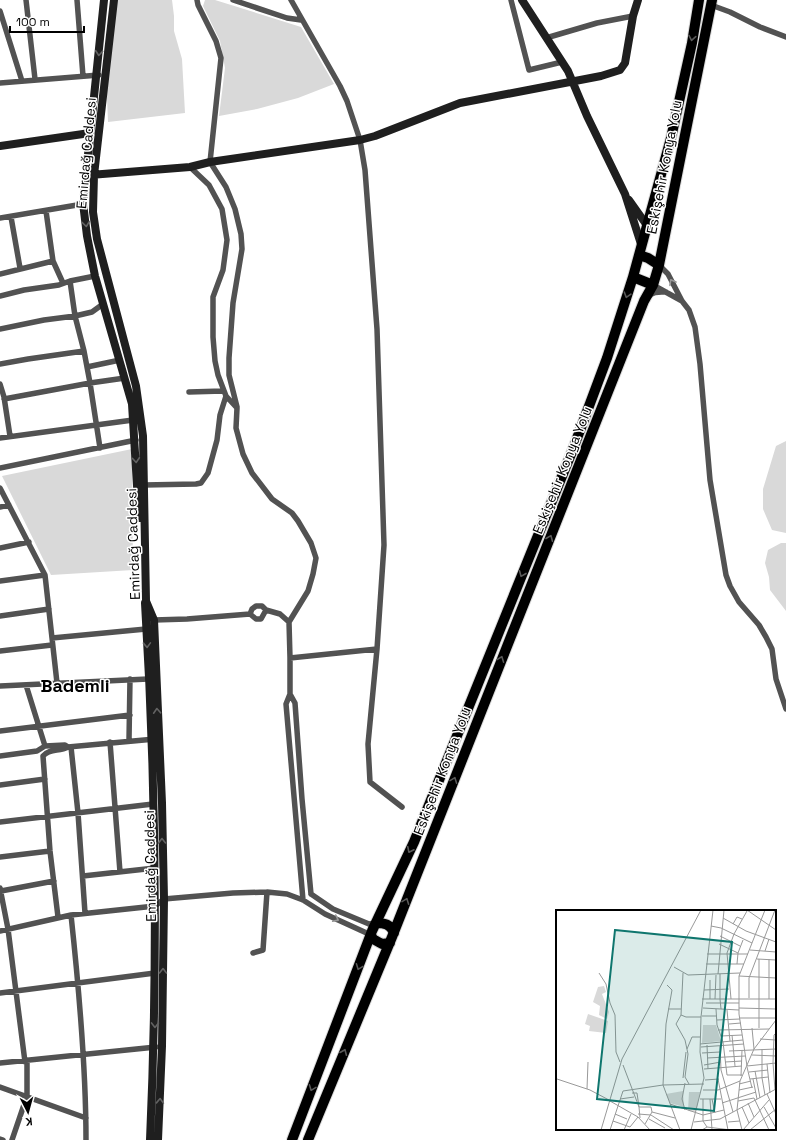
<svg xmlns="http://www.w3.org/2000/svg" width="786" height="1140" font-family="'Space Grotesk',sans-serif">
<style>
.green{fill:#d9d9d9}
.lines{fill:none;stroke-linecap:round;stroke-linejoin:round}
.highway-casing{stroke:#dbdbdb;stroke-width:12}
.street{stroke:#525252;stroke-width:5.5}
.secondary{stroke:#1f1f1f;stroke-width:8}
.highway{stroke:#000;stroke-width:10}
.oneway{stroke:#595959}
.oneway2{stroke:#626262}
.oneway3{stroke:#979797}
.labels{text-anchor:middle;stroke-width:3;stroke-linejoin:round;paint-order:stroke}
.street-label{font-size:14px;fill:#000;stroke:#fff}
.district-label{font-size:18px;font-weight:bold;fill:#000;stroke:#fff}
.inset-road{fill:none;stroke:#999;stroke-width:1}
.view{fill:#0f766e;fill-opacity:0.15;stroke:#0f766e;stroke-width:2}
.inset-edge{fill:none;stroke:#000;stroke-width:2}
</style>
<rect width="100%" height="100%" fill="#fff"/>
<path class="green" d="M115,0h57l2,16v15l8,28 3,54 -77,9 -2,-47z
M205,0h10l86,27 33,57 -36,14 -41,11 -38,7 6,-48 -5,-27 -17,-35z
M786,441v92l-14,-3 -9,-21v-20l13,-43z
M132,449l1,121 -82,5 -49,-99z
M781,543h5v68l-16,-21 -1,-13 -4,-14 3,-13z"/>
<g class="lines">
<defs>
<path id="highway" d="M639,255l9,3 11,7
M633,277l20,8
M376,923c8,0 15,1 18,10
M371,935l2,4 9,5 8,-1
M292,1140l80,-209 42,-89 159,-393 34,-91 26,-81 38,-139 21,-95 7,-43
M308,1140l84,-203 114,-288 138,-348 9,-16 6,-20 53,-265"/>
</defs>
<use href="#highway" class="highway-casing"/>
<path class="street" d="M26,0l9,79
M77,0l6,76
M197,0l1,5 18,36 5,17 -11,104 16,25 9,22 6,25 1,15 -9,54 -4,55v17l8,32
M233,0l54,18 14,2
M291,0l49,86 7,15 13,39 5,30 12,159 7,216 -7,104 -9,95 2,38 32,25
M511,0l18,70 33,-8
M711,5l19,7 30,15 26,10
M0,11l22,70
M546,38l51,-15 36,-7
M0,83l99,-8
M190,167l19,18 13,24 5,31 -4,30 -10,27v40l2,24 3,14 8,21 11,12 -1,20 7,26 9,19 20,26 20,14 6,8 13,22 5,15 -3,16 -5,17 -19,31 1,36v36l-4,10 17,196
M46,211l7,50 10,22
M11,217l9,51
M0,218l83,-14
M659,265l9,9 14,27 7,9 6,17 5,37 10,116 16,95 4,11 9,16 20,23 7,12 6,12 4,30 10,30
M0,274l53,-13
M70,281l5,35 9,35 6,32 10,65
M653,285l29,16
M0,296l24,-6 35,-5 11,-4 25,-5
M648,297c5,-6 11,-5 18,-5
M0,329l44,-9 31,-4 17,-4 11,-8
M0,364l28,-5 56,-8
M87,367l33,-7
M0,384l4,13 6,39
M189,392l34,-1
M4,399l86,-16 35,-5
M0,438l133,-18
M0,468l136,-28
M144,485l52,-1 5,-1 7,-10 9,-33 3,-25 6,-19
M0,488l45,87 12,108
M0,507l9,-2
M0,548l29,-6
M0,581l45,-6
M250,614l6,5h5l5,-9
M0,616l49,-7
M154,620l33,-1 63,-5 2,-5 4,-3h6l4,4 14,4 9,8
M52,638l94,-9
M0,651l52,-6
M290,658l87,-9
M0,686l148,-7
M290,694l5,9 7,96 9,95
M0,731l130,-16
M129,740l1,-61
M110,742l10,130
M45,746l20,-1 3,2
M71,747l7,66 7,100
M0,756l37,-5 8,-5 -19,-61
M0,785l45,-6
M0,822l153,-18
M0,857l50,-6
M83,876l72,-8
M0,888l8,41 17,133
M1,891l53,-10
M311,894l22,15 36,15 7,-1
M71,915c8,74 15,150 15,225
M58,917l-8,-66 -7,-95c7,-8 16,-4 25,-9l87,-8
M0,931l71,-16 84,-9 9,-7 69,-6 34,-1 20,2 16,6 22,14 46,21
M253,953l10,-3 4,-58
M0,993l155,-20
M0,1063l156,-16
M0,1087l86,31
M0,1139l3,1
M12,1140l15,-44v-34"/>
<path class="secondary" d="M104,0l-21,203 4,33 8,40 37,128 7,114
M114,0l-20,175 -1,37 4,27 39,147 7,50 3,165 8,19 8,183 2,96 -2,147 -4,94
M522,0l46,71 19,45 38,78 16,50
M0,146l90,-13
M90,175l100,-8 20,-5 150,-22 15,-4 85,-33 141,-27 19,-6 5,-7 8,-47 5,-16
M629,200l17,24
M145,603c11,179 13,358 5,537"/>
<use href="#highway" class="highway"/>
</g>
<defs><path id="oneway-chevron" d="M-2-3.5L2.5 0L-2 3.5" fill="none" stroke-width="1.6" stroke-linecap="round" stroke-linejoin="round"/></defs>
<g class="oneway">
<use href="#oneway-chevron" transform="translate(692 38) rotate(100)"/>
<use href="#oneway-chevron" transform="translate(627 295) rotate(107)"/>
<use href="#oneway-chevron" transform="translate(550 538) rotate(-68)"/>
<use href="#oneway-chevron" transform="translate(522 574) rotate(112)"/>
<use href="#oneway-chevron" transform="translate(501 659) rotate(-69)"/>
<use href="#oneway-chevron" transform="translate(454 780) rotate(-69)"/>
<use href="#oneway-chevron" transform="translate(410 850) rotate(116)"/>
<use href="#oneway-chevron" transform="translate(406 901) rotate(-69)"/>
<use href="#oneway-chevron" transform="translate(359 967) rotate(111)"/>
<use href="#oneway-chevron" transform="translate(344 1052) rotate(-67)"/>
<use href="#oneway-chevron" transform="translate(312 1088) rotate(111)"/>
</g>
<g class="oneway2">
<use href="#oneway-chevron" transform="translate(99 53) rotate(95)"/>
<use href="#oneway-chevron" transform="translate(86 224) rotate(83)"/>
<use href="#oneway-chevron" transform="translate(136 460) rotate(86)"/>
<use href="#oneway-chevron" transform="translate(147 645) rotate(88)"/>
<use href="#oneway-chevron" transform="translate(157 711) rotate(-93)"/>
<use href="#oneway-chevron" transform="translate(162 841) rotate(-91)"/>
<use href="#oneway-chevron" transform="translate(163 971) rotate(-89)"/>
<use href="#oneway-chevron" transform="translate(155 1025) rotate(91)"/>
<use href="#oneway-chevron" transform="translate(160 1101) rotate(-88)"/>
</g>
<g class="oneway3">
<use href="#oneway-chevron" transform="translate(672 282) rotate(-119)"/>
<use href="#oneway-chevron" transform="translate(336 919) rotate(26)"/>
</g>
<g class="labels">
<g class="street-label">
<text transform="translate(86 153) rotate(-85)" y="5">Emirdağ Caddesi</text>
<text transform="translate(664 167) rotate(-79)" y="5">Eskişehir Konya Yolu</text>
<text transform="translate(562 470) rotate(-68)" y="5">Eskişehir Konya Yolu</text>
<text transform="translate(133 544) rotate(-92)" y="5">Emirdağ Caddesi</text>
<text transform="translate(442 771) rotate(-69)" y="5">Eskişehir Konya Yolu</text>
<text transform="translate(150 866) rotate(-91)" y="5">Emirdağ Caddesi</text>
</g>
<g class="district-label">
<text x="75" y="692">Bademli</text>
</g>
</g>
<g transform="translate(556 910)">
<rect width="220" height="220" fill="#fff"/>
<path d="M48,76l2,6 -4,2 7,18 -2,7 -8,-4 1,-9 -7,-4 5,-15zM32,104l20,7 -2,12 -17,-2 1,-5 -5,-2zM147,115h13l5,16 -19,2zM127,181l1,16 -14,-4 -4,-9zM133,182h11l-4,20 -8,-1z" fill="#d9d9d9"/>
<path class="inset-road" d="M191,0l29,20M209,0l-26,66v38l8,52 29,-3M167,8l23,13 30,11M177,14l4,-7 5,2M155,16l10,2 31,15M164,26l20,10M163,34l19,9 -1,11M194,40l26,2M209,41l4,-12M171,43l7,-19 13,-23M171,43l4,46M182,43l5,-13M151,44h41M201,49l19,1M203,49v69M150,54h38M118,57l14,8 52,-2M43,63l7,11 4,19 5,12 1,37 4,10M127,63l-2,42 -5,9 9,16 3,14 -3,23 4,7M162,64l6,-64M183,66l37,2M111,75l5,5 -6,34 -3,61 17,45M148,80l25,-1M193,88v-20l26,-68M146,89h18v-25M154,89v-19M159,89l1,-24M213,89v-40M150,93h33M147,98l36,2M183,98l37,1M112,99h13M160,99l1,16 6,17 4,33h15M165,99l-1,-10h56M171,100l3,31M125,105l5,2h15M146,106h15M184,108h36M161,110l23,-1M173,114l12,-1M196,118l2,21M162,120l51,-1M176,125l3,31M165,126l21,-1M204,129l16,1M144,134l43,-4M151,135l1,24M164,136l1,24 12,42M145,137l43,-3M131,139l5,-12h8M206,139v29l3,17M173,141l47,-2M146,143l18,-1M196,145l24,1M151,148l38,-2M169,152l17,-1M211,154l3,29M67,155l16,42 1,11M148,155l17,-3M191,157l5,21M148,159l38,-3M199,161l5,27M193,162l19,-2M185,166l1,-26M127,168l3,-26M1,169l33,11 19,10M162,169l10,51M194,169l18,-2M197,169l4,20M149,170l14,-1M129,173l-3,16 3,11M183,174l12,-3M31,179l1,-27M147,180h15l22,-9M183,180l14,-3M219,180l-2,-27 1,-28 2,-2M76,183h5l2,14h12l1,5 -7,12M211,184l9,20M64,189l14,-2M144,189h21M147,189v22l4,6M154,189l2,31M156,189l3,14M54,191l28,16 12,13M182,191l16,-3 15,32M166,193l34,-11M192,193l6,14M114,194l33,11 21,-5M186,197l7,16M208,197l12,21M96,202l23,6M59,204l12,5M82,204l13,1 23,15M93,209l16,9M57,211l17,6M138,212l26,-3 56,-30M172,212l12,-1M74,217l8,-10M45,220l21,-71 79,-149M54,220l13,-39 40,-6 41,-1M68,220l7,-16M135,220l13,-52 -4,-26 1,-35 12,-107M146,220l5,-3 24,3M186,220l-5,-20 3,-29 14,-32 22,-29M187,220l26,-30M194,220l26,-21"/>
<path class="view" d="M59,20l117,12 -18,169 -117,-12z"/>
<rect width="220" height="220" class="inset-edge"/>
</g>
<g transform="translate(28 1112) rotate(174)" stroke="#ffffff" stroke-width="3" paint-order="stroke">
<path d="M0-3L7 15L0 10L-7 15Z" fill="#000000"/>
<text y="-6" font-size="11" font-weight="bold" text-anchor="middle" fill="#000000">K</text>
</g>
<path d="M10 26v6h74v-6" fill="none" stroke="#000000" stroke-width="2"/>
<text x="16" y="26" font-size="12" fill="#000000" stroke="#ffffff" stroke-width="3" paint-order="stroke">100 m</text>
</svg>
